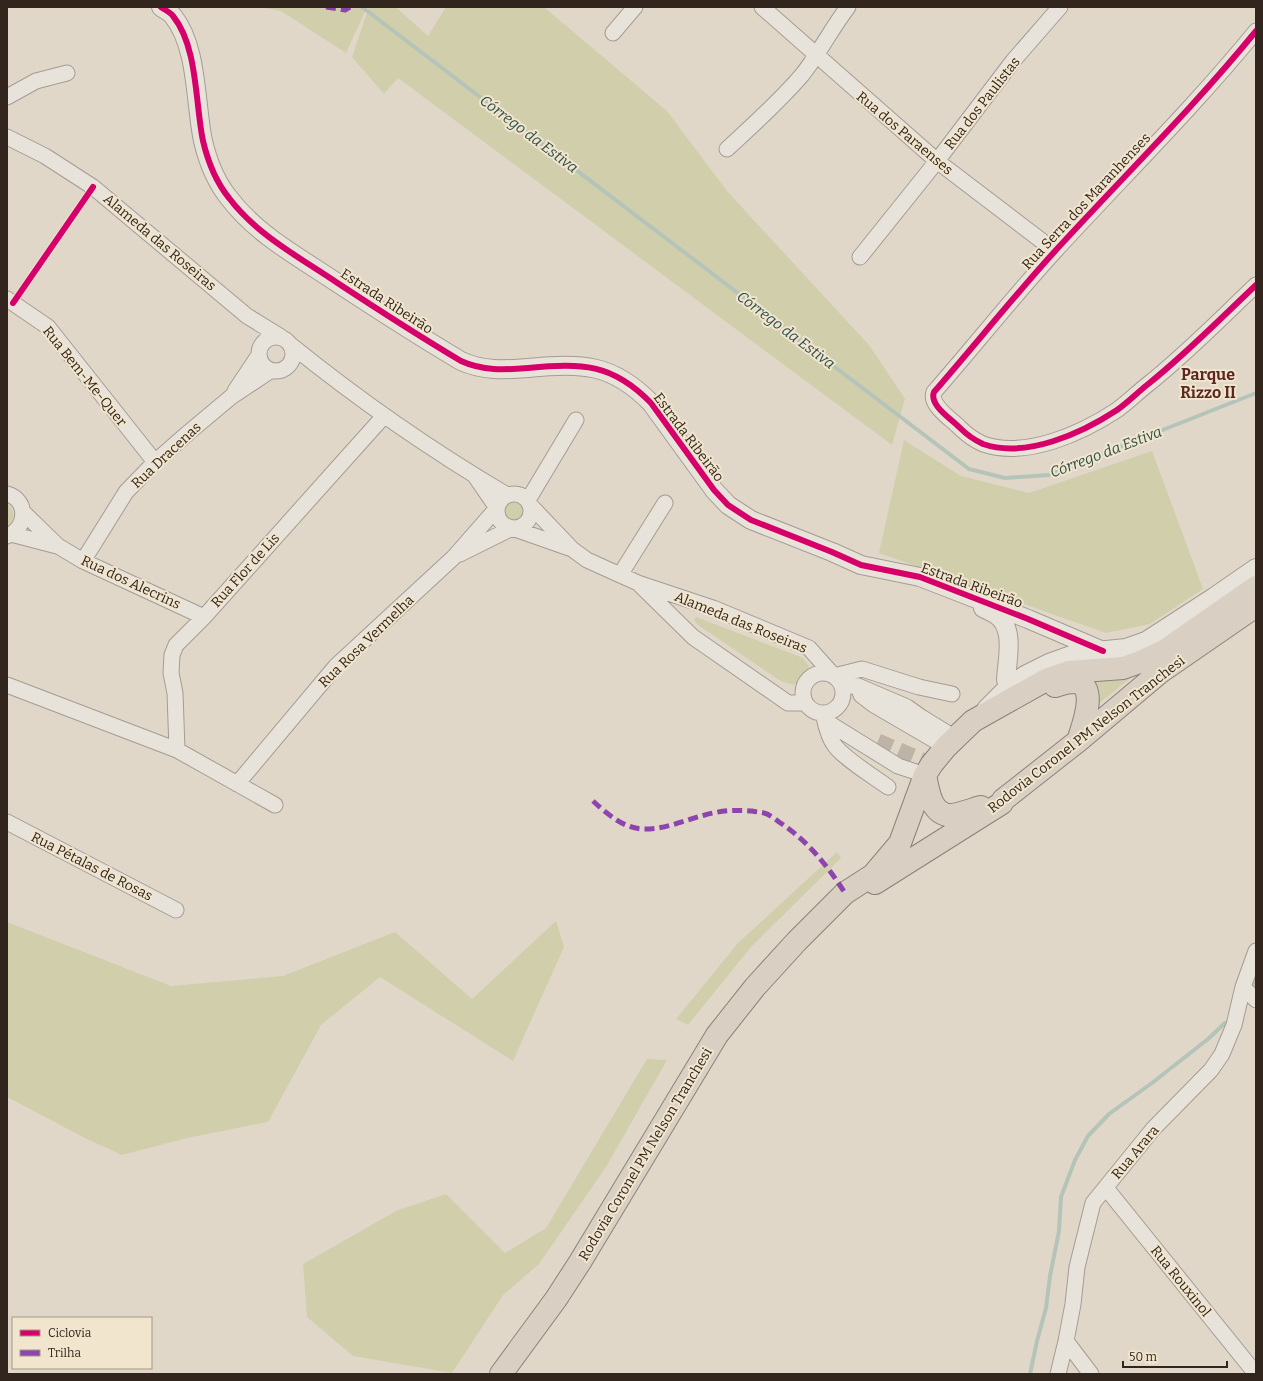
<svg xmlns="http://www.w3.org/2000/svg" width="1263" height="1381" font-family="Bitter,serif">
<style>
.green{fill:#d1ceac}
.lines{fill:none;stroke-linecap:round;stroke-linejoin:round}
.stream{stroke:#b5c4b9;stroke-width:4}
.minor-tunnel{stroke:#bdb3a7;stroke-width:15;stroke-dasharray:15 8;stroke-linecap:butt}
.minor-casing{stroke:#a49c93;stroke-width:17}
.tertiary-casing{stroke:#a49c93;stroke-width:20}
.trunk-casing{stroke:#8a8279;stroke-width:24}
.minor{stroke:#e8e3da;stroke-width:15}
.tertiary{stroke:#e8e3da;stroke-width:18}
.trunk{stroke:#d9d0c3;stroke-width:22}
.quiet{stroke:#8e44ad;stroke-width:5;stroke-dasharray:10 5;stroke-linecap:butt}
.cycleway-casing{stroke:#f1e5ce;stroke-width:8}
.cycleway{stroke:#d6006c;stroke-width:6}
.labels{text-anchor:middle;stroke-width:4;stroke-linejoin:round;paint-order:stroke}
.street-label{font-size:14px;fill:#31251d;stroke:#f1e5ce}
.water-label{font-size:15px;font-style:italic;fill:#2d504b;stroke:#f1e5ce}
.quarter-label{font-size:16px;font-weight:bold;fill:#5a2820;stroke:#f1e5ce}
</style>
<rect width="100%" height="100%" fill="#e0d7c9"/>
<path class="green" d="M258,7h109l-21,46 -65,-42z
M369,7h27l32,29 18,-29h99v1l122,103 60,80 142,154 36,54 -13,46 -494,-367 -14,16 -32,-37z
M904,440l57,36 68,17 123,-42 51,138 -53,35 -44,9 -227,-80z
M503 512a12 12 0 1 1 24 0a12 12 0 1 1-24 0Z
M7,504c9,6 9,17 0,23z
M696,617l107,41 6,8c-2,20 -14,22 -30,14l-81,-55 -4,-5z
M1134,675l-37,30 -16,-28z
M837,852l4,6 -90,89 -63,78 -12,-6 62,-76z
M556,921l8,26 -51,114 -133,-84 -59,48 -53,97 -81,16 -65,17 -37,-17 -78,-41v-175l164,64 112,-10 112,-44 77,67z
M647,1059l20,1 -61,107 -67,97 -36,31 -51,78 -99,-17 -46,-39 -4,-53 93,-53 50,-17 59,59 41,-25z"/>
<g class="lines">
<path class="stream" d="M362,7l607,462 36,9 44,-3 207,-82
M1251,988l5,-8
M1030,1374l7,-33 9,-33 4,-32 9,-45 2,-34 14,-37 13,-24 21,-22 43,-31 56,-44 17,-16"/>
<path class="minor-tunnel" d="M878,741l54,23"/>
<defs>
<path id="minor" d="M762,7l175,154 118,90
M1256,31c-62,76 -133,146 -200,219 -42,46 -81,95 -122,142 -5,13 16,26 25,35 6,6 15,13 24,17 43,15 99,-11 134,-34 10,-7 20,-17 30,-25 39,-31 73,-66 109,-100
M613,33l22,-26
M7,97l29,-16 31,-8
M7,137l38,19 48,31 154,129 34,21
M727,149c26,-24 52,-47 75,-74 17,-21 29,-46 46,-68
M860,257l77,-96 76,-100 47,-54
M7,299l41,28 107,135
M259 354a17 17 0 1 1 34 0a17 17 0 1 1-34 0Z
M291,345c68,55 140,105 216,150
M235,391l24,-36
M497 511a17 17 0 1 1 34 0a17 17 0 1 1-34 0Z
M7,494c22,6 20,35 0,42
M528,500l48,-80
M530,505l42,44 15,11 51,23 75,25 96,40 25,28 28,-7 57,18 33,7
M23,512l35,34 25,15 121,56
M11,534l46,12
M460,554l52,-26 57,20
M83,561l43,-69 29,-30 33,-29 43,-36 39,-26
M620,575l45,-72
M640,585l53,52 95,66h16
M803 693a20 20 0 1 1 40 0a20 20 0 1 1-40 0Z
M7,685l170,65 98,55
M842,686h16l3,9 13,10 72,42
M858,686l49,21 14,10 34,21
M823,716l4,6 71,44 27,9
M824,717c2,10 5,21 11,29 11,14 38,30 53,41
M177,750l-2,-57 -4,-20 1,-18 4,-10 28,-28 180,-201
M237,784l99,-118 118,-109 43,-49 -22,-32
M7,822l169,88
M1243,987l13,13
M1106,1188l150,186
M1066,1341l25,33
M1058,1374l8,-33 7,-37 4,-37 16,-64 60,-74 58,-59 11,-16 12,-29 9,-38 13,-36"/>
<path id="tertiary" d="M161,7c4,3 9,5 12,9 25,31 22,87 30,125 5,21 13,41 26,57 28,37 70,59 107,84 41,27 83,54 125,79 22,10 43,9 67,7 54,-5 84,-5 123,35l63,87 14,15 23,15 81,32 29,13 59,12 108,42 75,32
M983,608c4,2 8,4 12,6 21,13 12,45 11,66
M986,709l22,-22 17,-12 24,-12 28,-10 49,-5 20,-7 68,-44 42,-29"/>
<path id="trunk" d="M1055,686c6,-2 13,-4 19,-4 26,1 8,46 4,59
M925,775c3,14 5,36 22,40 9,1 26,-6 34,-8
M875,883l127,-80 1,-3 75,-59 81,-68 97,-67
M501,1374l55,-75 24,-37 137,-227 38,-48 42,-46 48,-48 28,-18 27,-32 25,-68 7,-11 14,-17 27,-26 73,-41 23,-8 54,-4 17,-6 24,-11 92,-64"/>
</defs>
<use href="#minor" class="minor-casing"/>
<use href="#tertiary" class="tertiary-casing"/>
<use href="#trunk" class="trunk-casing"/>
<use href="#minor" class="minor"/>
<use href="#tertiary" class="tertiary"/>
<use href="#trunk" class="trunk"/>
<path class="quiet" d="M326,7l19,3 5,-3
M593,801c13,12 30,27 49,28 25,1 47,-11 71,-16 13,-3 26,-3 39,-2 4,1 8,1 12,2 5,1 11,6 15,9 28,18 48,43 66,71"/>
<defs>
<path id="cycleway" d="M161,7c4,3 9,5 12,9 25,31 22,87 30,125 5,21 13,41 26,57 28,37 70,59 107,84 41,27 83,54 125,79 22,10 43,9 67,7 54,-5 84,-5 123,35l63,87 14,15 23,15 81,32 29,13 59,12 108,42 75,32
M1256,31c-62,76 -133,146 -200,219 -42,46 -81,95 -122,142 -5,13 16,26 25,35 6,6 15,13 24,17 43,15 99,-11 134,-34 10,-7 20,-17 30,-25 39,-31 73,-66 109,-100
M13,303l80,-116"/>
</defs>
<use href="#cycleway" class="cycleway-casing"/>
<use href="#cycleway" class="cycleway"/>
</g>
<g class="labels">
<g class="street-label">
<text transform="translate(982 103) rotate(-52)" y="5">Rua dos Paulistas</text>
<text transform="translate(905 133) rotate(40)" y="5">Rua dos Paraenses</text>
<text transform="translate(1086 201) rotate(-47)" y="5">Rua Serra dos Maranhenses</text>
<text transform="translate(160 242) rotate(40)" y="5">Alameda das Roseiras</text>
<text transform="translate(387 301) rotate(33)" y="5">Estrada Ribeirão</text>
<text transform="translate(85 376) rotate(51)" y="5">Rua Bem-Me-Quer</text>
<text transform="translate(689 437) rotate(53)" y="5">Estrada Ribeirão</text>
<text transform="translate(166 455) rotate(-43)" y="5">Rua Dracenas</text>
<text transform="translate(245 570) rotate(-48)" y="5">Rua Flor de Lis</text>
<text transform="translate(131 582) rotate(25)" y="5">Rua dos Alecrins</text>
<text transform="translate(972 585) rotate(20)" y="5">Estrada Ribeirão</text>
<text transform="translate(741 622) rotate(22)" y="5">Alameda das Roseiras</text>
<text transform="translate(366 641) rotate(-44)" y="5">Rua Rosa Vermelha</text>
<text transform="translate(1086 734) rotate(-38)" y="5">Rodovia Coronel PM Nelson Tranchesi</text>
<text transform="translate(92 866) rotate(27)" y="5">Rua Pétalas de Rosas</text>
<text transform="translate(1135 1152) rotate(-50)" y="5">Rua Arara</text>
<text transform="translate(645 1154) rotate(-59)" y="5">Rodovia Coronel PM Nelson Tranchesi</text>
<text transform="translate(1181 1281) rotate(51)" y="5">Rua Rouxinol</text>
</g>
<g class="water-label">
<text transform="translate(529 134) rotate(37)" y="5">Córrego da Estiva</text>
<text transform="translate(786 330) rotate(37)" y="5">Córrego da Estiva</text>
<text transform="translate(1106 452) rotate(-21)" y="5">Córrego da Estiva</text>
</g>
<g class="quarter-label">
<text x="1208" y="380">Parque<tspan x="1208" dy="18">Rizzo II</tspan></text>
</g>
</g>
<rect width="1263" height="1381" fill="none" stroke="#31251d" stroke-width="16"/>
<rect x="12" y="1317" width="140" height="52" fill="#f1e5ce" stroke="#a49887"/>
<rect x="20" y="1330" width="20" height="6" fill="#d6006c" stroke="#a49887"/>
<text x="48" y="1337" font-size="12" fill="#31251d">Ciclovia</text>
<rect x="20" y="1350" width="20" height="6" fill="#8e44ad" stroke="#a49887"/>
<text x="48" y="1357" font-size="12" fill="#31251d">Trilha</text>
<path d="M1123 1361v6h104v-6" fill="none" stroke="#31251d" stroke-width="2"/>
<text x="1129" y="1361" font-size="12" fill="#31251d" stroke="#f1e5ce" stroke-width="3" paint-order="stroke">50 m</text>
</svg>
